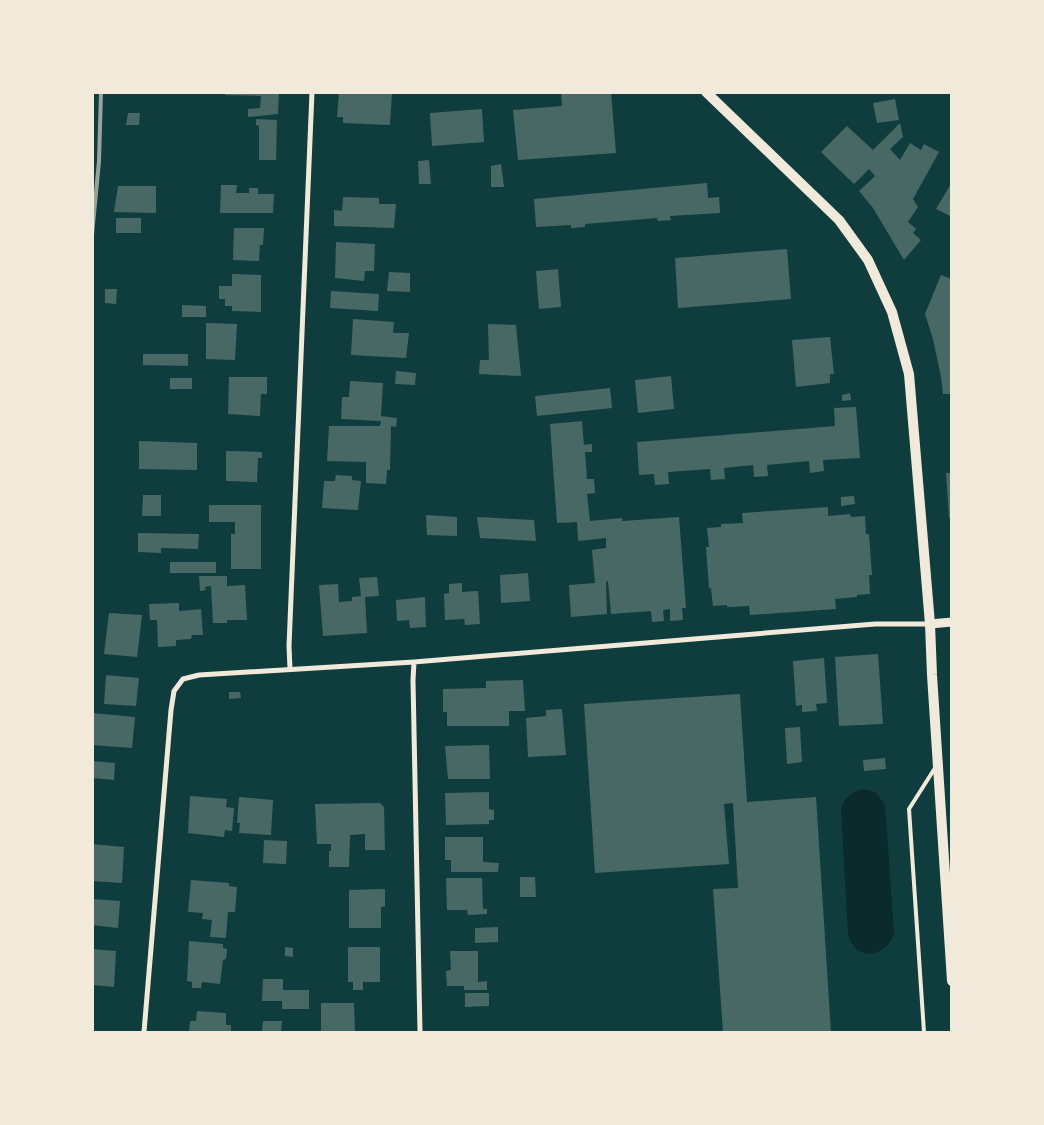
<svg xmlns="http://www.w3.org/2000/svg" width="1044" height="1125" font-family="Raleway,sans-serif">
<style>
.water{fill:#0a2a2b}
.building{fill:#486865}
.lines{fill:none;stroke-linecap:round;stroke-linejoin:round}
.service{stroke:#f1e9da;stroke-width:4}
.minor{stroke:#f1e9da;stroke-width:5}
.tertiary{stroke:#f1e9da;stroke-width:9}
.secondary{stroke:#f1e9da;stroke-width:10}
.rail{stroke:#97a49c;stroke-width:4}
</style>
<rect width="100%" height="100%" fill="#0f3d3e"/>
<path class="water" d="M861,789l15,3 9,13 9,129c-9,24 -38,28 -46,1l-7,-127c3,-10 10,-15 20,-19z"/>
<path class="building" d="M225,92h54l-1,22 -30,3v-8l12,-1 1,-12 -36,-1z
M339,92h53l-2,33 -47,-2v-6h-6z
M561,92h50l5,61 -98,7 -5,-50 49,-4z
M895,99l4,21 -22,3 -4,-20z
M482,109l2,33 -52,4 -2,-33z
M128,113h12l-1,12h-13z
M256,119l21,1 -1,40h-17v-34l-3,-1z
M900,123l3,14 -13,12 10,11 10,-17 11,7 3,-6 15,8 -26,47 5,8 -10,15 8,7 -3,4 8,7 -17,20 -31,-52 -14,-17 16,-15 -6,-7 -15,15 -33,-32 26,-26 26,24z
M429,160l2,24h-12l-1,-23z
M501,164l3,23h-13v-21z
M952,182v35l-16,-8z
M707,183l1,15 11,-1 1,16 -50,3 1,4 -13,1 -1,-3 -72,6v3l-14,1v-3l-35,2 -2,-28z
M221,185h16l-1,8h13v-5h9v6h16l-1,19h-53z
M118,186h38v27l-42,-1z
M343,197l36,1v6h17l-2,24 -60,-2v-16l8,1z
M116,218h25v15h-25z
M234,228h30l-1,17h-3l-1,16 -26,-1z
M336,242l39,2 -1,27h-9l-1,10 -29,-3z
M787,249l4,50 -113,9 -3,-50z
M558,269l3,38 -22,2 -3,-38z
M389,272l21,1v19l-23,-1z
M232,274l29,1v37l-29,-1v-5h-7v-7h-6v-13h13z
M941,275l11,4v115h-9l-2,-17 -8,-38 -8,-25z
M105,289h12l-1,15 -11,-1z
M331,291l48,3 -1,17 -48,-3z
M182,305l24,1v11h-24z
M353,319l41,3 -1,11h16l-3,25 -55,-3z
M206,323l31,1 -2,36 -29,-1z
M488,324l28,1 5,51 -42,-2 1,-14h9z
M830,337l4,37h-4v9l-34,4 -4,-47z
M143,354h45v12l-45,-1z
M396,371l20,2 -1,12 -20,-1z
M671,376l3,33 -36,4 -3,-33z
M229,377h38v17h-6l-1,22 -32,-2z
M170,378h22v11h-22z
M350,381l33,2 -2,33 16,2 -1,9 -5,-1 -1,44h-3l-1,14 -20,-1v-21l-39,-1 2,-35h51l1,-5 -40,-2 1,-22h7z
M610,388l2,20 -75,8 -2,-20z
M850,393l1,7 -9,1v-6z
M856,407l4,51 -37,2 1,11 -14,2 -1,-12 -42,4 1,11 -14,1 -1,-12 -29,3 1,11 -14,1 -1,-11 -42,3 1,12 -14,1 -1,-11 -15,1 -2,-33 198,-16 -1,-18z
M582,421l2,24 8,-1v8h-7l2,27h7l1,14 -8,1 3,27 32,-3v3l57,-4 7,91h-4l1,12 -13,1v-12l-7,1 1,11 -12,1 -1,-11 -40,3 -3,-33 -2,1 1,32 -36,3 -2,-32 26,-2 -3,-33 14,-2v-10l-28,3 -1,-19 -20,1 -7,-99z
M139,441l58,2v27l-58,-1z
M226,451l36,1v6h-4l-1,24 -31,-1z
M946,473h6v45h-3z
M336,475l16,1v4l9,1 -3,29 -36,-2 2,-27h11z
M143,495h18v21h-19z
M854,496l1,8 -14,2v-9z
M209,505h52v64h-30v-35h4v-12h-26z
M828,507v9l22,-2 1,3 14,-1 1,18h3l3,41h-3l1,19 -13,1v2l-22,2 1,10 -86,6 -1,-9 -22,1v-2l-14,1 -2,-18h-2l-3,-41h3l-2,-19 14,-1v-3l22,-1 -1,-10z
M426,515l31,2v19l-30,-1z
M477,517l57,3 2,21 -56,-3z
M138,533l61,1 -1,15 -37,-1v5l-23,-1z
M170,562h46v11h-46z
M528,573l2,28 -29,2 -1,-28z
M199,576h28v10l18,-1 2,35h-20v3h-14l-2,-37 -6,1 1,3 -6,1z
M377,577l2,19 -14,1 2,36 -44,3 -4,-51 19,-1 1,18 13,-1v-4l9,-1 -2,-18z
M462,583v9l16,-1 2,33 -15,1 -1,-6 -19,1 -1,-26 5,-1v-9z
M425,597l1,30 -16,1 -1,-8 -12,1 -1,-21z
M179,603v8l22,-2 2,26h-11l-1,4 -15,1v6l-18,1 -1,-27h-7l-1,-16z
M109,613l33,2 -5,42 -33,-3z
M878,654l5,70 -44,2 -4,-69z
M824,658l3,45 -11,1 1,7 -15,1v-7l-6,1 -3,-45z
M106,675l33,3 -3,28 -32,-2z
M523,680l2,31h-16v15h-62v-14h-4v-23l43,-1v-7z
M229,692h11l1,6 -12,1z
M740,694l7,108 69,-5 15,235h-108l-10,-143 25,-1 -5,-85 -9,1 5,60 -134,9 -11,-169z
M562,709l4,46 -38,2 -2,-39 20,-2v-6z
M92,713l43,4 -3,31 -40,-3z
M800,727l2,35 -15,2 -2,-36z
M489,745l1,34h-42l-3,-33z
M885,758l1,11 -22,2 -1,-11z
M92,761l23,2 -1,17 -22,-2z
M489,792v17l5,1v10h-5v4l-43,1 -1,-32z
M190,796l37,3 -1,8 8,1 -2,23 -7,-1 -1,7 -36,-4z
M239,797l34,3 -2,35 -32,-2 1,-10h-3z
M380,803l4,4 1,43h-20v-16l-15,1 -1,32h-20v-16h2v-7h-14l-2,-40z
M445,837h38v25l16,1 -1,9h-47v-12h-6z
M264,840l23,1 -1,23 -23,-1z
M92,844l32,3 -2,36 -30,-2z
M520,877h15l1,20h-16z
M446,878h36l1,31h4v5l-19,1 -1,-5h-20z
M191,880l38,3v3l8,1 -2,25h-7l-2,26 -16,-1 2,-17 -10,-1 1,-6 -15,-1z
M385,889v17l-4,1v21h-32v-38z
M92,899l28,2 -2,27 -26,-3z
M498,927v15l-23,1v-15z
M189,941l34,3v4l4,1 -1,10 -3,1 -3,24 -18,-2 -1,6h-9v-6l-5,-1z
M285,947l8,1v9l-8,-1z
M348,947h32v35h-17v8h-10v-8h-5z
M92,949l24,2 -2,36 -22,-2z
M450,951h28v31l9,-1v9h-23v-4h-17l-1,-15 5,-1z
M263,979h20v11h26v19h-27v-8h-20z
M465,993h24v13l-24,1z
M321,1003h33l1,29h-34z
M197,1011l29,2v12h5v7h-42l1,-11h6z
M263,1021h19l-1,11h-19z"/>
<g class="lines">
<path class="service" d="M924,1032l-15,-223 26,-41"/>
<path class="minor" d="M414,662l-1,18 7,352
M290,669l-1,-23 23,-554
M144,1032l27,-322 3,-19 9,-12 16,-4 215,-13 461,-38h55"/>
<path class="tertiary" d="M930,624l22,-2"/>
<path class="secondary" d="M706,92l133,128 29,40 24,52 17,62 21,250 2,51 20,306"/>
<path class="rail" d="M92,235l7,-74 2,-69"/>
</g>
<rect width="1044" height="1125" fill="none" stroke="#f1e9da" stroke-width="188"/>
</svg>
